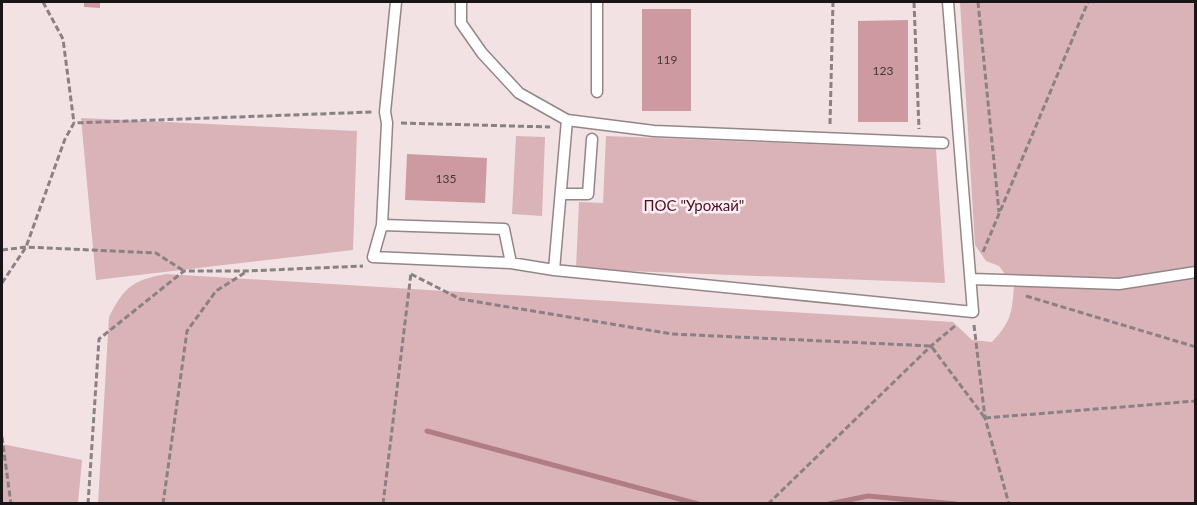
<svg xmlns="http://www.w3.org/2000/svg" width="1197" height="505" font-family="Lato,sans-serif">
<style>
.green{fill:#d9b3b8}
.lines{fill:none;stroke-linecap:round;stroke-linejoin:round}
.stream{stroke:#b07d84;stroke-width:5}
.building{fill:#ce9aa1}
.service-casing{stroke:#948687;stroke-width:13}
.path{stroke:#8b8082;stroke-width:3;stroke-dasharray:6 3;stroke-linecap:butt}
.service{stroke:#fff;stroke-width:10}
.labels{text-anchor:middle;stroke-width:5;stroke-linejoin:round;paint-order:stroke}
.number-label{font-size:12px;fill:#463638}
.park-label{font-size:15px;fill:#4e0f20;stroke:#fdf0f2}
</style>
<rect width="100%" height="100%" fill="#f2e2e4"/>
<path class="green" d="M960,2h235v501l-1097,1 11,-187c15,-30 24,-37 57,-43l787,48 19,18 20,2c19,-20 20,-29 22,-56l-15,-20 -13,-5 -11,-16z
M81,118l276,13 -4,119 -257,30z
M516,136l29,1 -3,79 -30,-2z
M606,136l330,13 9,134 -369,-14 3,-67 24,1z
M2,444l80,16 -4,43h-76z"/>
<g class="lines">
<path class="stream" d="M427,431l271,73
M829,504l39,-8 88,8"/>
</g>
<path class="building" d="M84,2h16v6l-16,-1z
M642,9h49v102h-49z
M908,20v102h-50v-101z
M407,154l80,4 -2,45 -80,-3z"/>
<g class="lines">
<defs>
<path id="service" d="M396,2l-11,110 2,11 -5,102 122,4 7,34
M461,2v21l21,30 37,40 48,27 87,11 289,12
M597,2v90
M561,194h27l4,-55
M382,225l-9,32 138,6 43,7 419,42 -25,-310
M554,270l13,-150
M971,279l148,5 77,-12"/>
</defs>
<use href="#service" class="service-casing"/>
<path class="path" d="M43,2l20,37 11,84
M914,2l5,127
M978,2l21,210
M401,123l149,4
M830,124l3,-122
M2,250l24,-3 130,6 28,18
M983,252l105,-250
M411,274l49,25 212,35 259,12 54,72
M2,283l24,-36 39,-108 9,-16 298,-11
M1026,296l170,51
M974,325l11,93 24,86
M985,418l211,-17
M2,437l9,67
M88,504l11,-165 85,-68h63l116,-5
M163,504l24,-173 29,-40 30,-19
M383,504l28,-231
M768,504l163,-158 25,-21"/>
<use href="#service" class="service"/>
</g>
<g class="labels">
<g class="number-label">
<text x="667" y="64">119</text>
<text x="883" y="75">123</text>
<text x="446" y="183">135</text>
</g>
<g class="park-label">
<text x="694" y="211">ПОС "Урожай"</text>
</g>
</g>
<rect width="1197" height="505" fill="none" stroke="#191415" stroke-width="6"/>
</svg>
